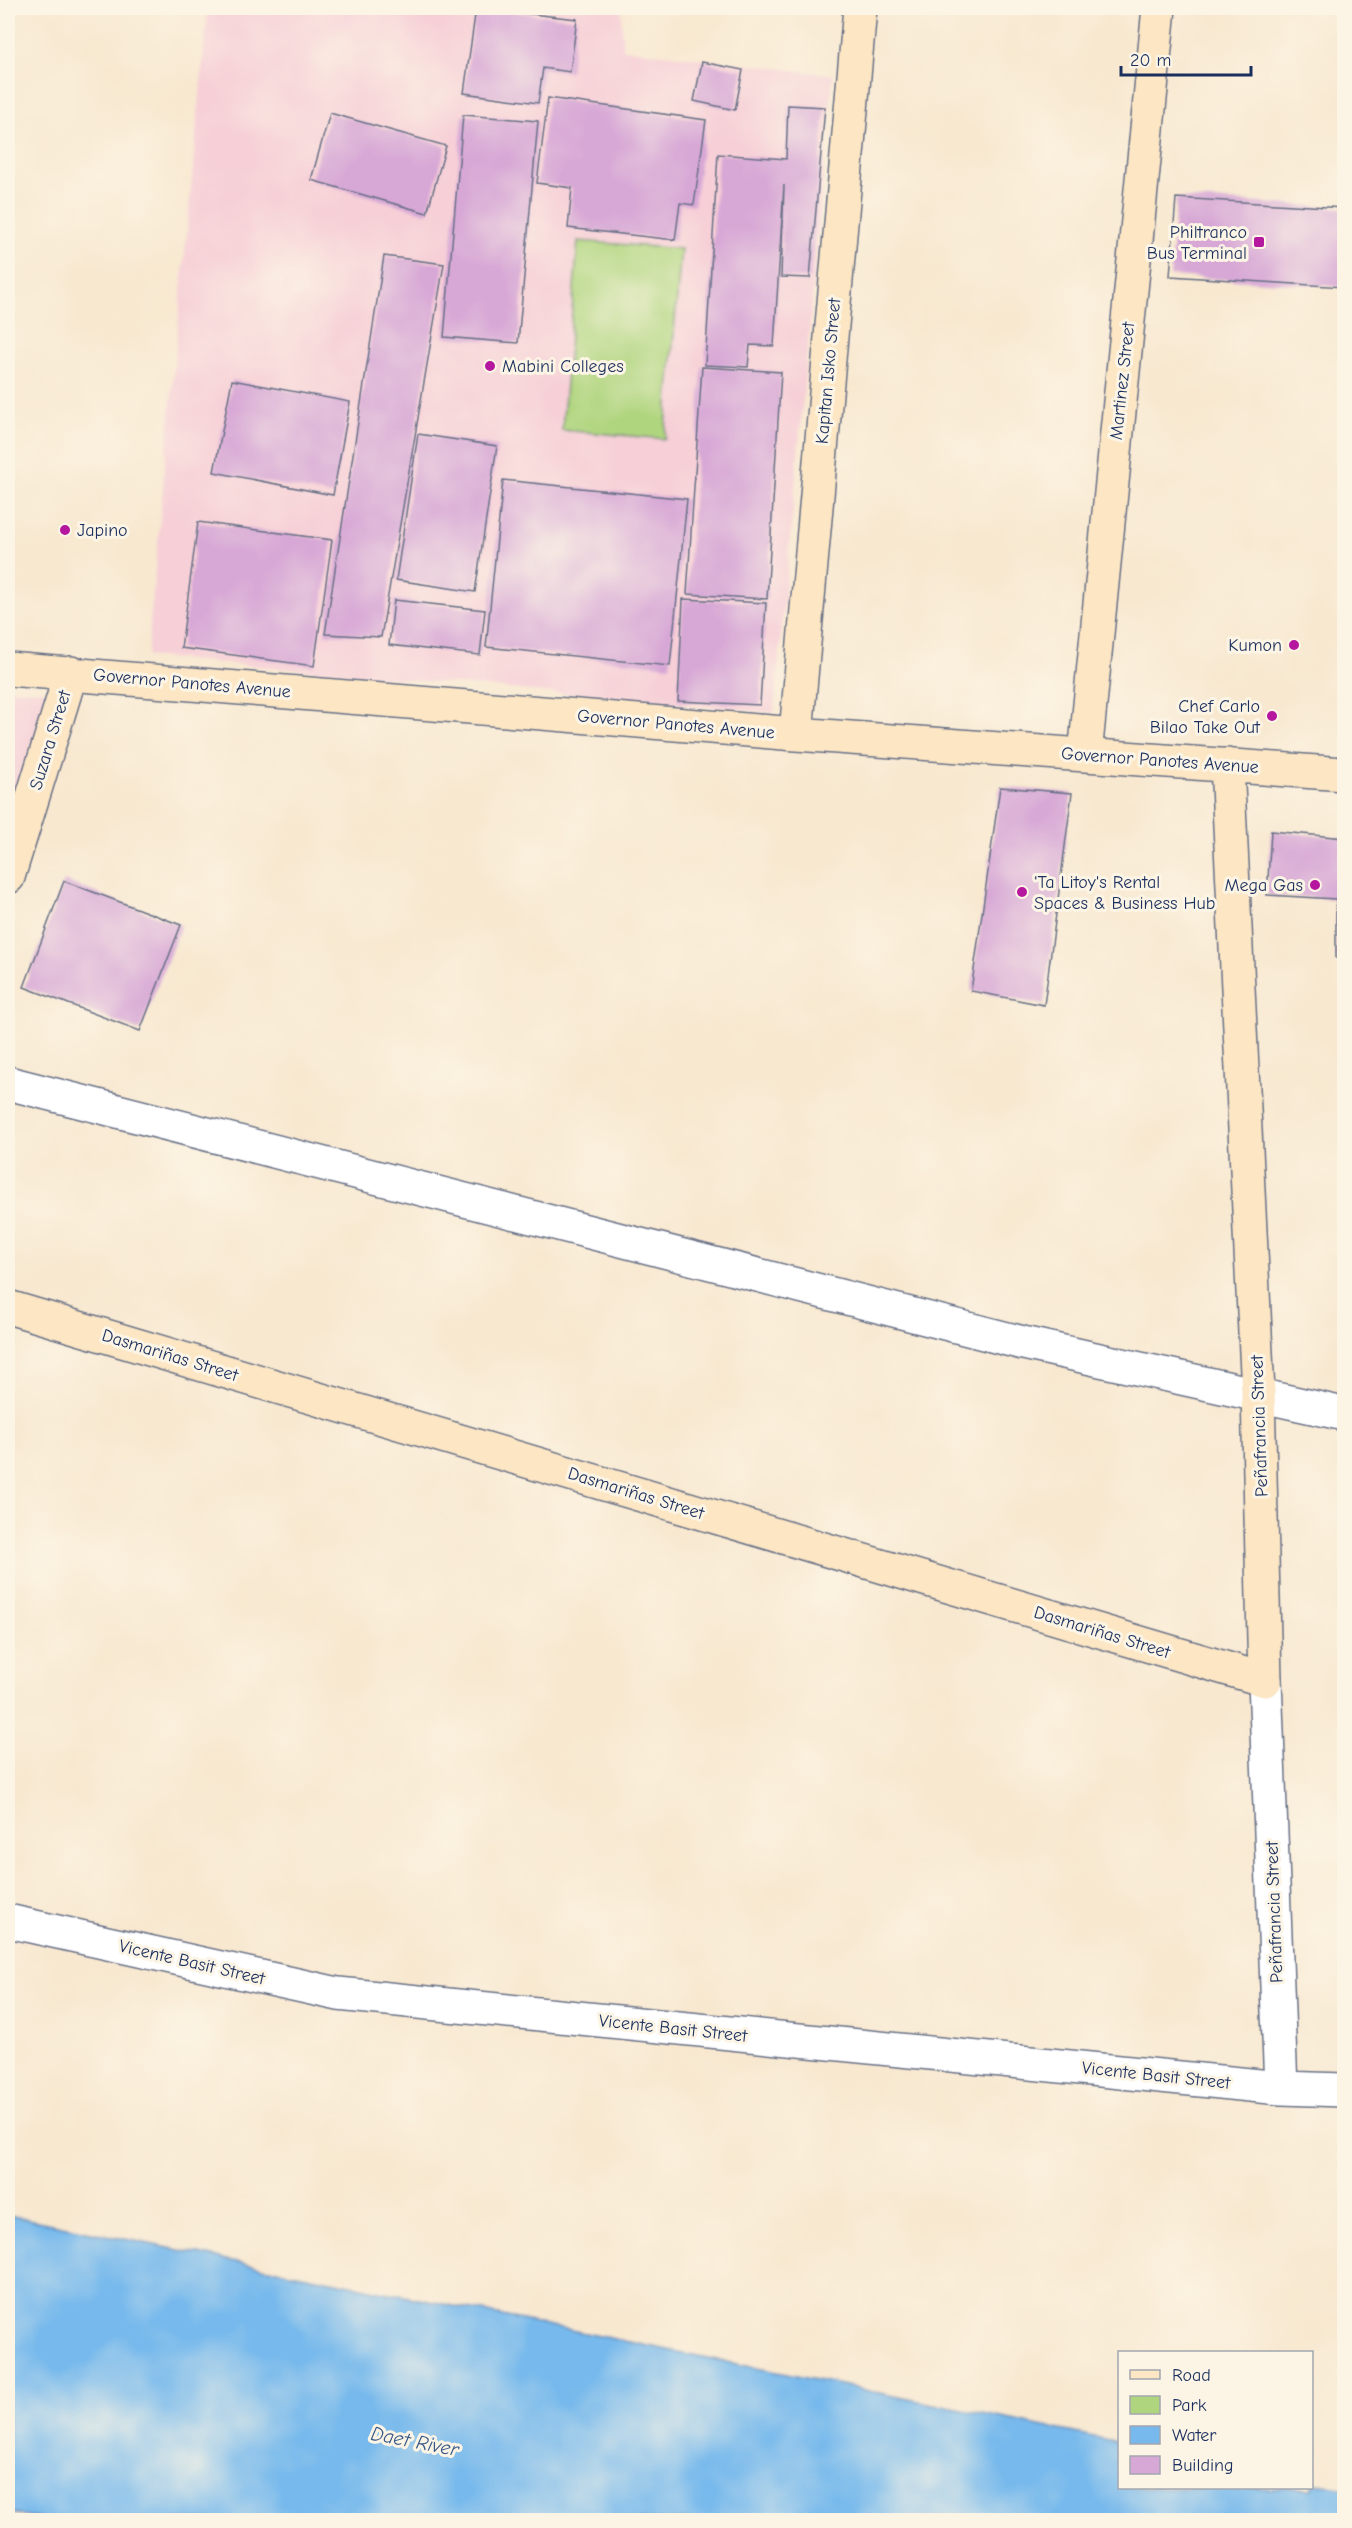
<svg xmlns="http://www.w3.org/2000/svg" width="1352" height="2528" font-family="'Comic Neue',sans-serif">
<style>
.built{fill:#f6cfd7}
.green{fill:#b0d57f;stroke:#66826e;stroke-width:1.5}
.water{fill:#77b9ec;stroke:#4974a5;stroke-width:1.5}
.building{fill:#d7a7d6}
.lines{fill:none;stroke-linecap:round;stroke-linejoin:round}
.street-casing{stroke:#687086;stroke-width:36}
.secondary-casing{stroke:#687086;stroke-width:36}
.street{stroke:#fff;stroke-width:33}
.secondary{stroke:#fce6c4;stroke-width:33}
.poi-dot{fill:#b5179e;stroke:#fcf5e5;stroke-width:2}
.labels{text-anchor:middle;stroke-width:6;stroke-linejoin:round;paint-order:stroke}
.poi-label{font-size:18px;fill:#1b2f5e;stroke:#fcf5e5;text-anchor:end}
.street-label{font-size:18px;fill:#1b2f5e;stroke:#fcf5e5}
.water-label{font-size:20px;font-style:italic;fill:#375889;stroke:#fcf5e5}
</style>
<rect width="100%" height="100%" fill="#fcf5e5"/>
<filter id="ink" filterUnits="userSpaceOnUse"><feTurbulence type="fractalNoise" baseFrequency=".0167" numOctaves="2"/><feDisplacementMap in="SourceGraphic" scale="12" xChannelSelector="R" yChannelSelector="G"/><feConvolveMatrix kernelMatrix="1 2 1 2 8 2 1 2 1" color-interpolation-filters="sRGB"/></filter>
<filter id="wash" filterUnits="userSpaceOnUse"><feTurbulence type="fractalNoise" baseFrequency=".008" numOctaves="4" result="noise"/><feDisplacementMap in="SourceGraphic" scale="24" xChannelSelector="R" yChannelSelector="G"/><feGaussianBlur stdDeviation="1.35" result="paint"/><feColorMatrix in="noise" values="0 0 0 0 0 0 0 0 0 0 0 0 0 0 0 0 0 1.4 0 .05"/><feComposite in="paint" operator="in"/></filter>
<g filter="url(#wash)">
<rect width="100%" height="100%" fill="#f8e8d0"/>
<path class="built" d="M208,8h407l6,2 2,39 210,26 -59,638 -627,-57z
M8,689l40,2 -40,128z"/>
<path class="green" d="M578,241l103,8 -16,190 -103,-9z"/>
<path class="water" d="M8,2215l1111,227 1,46h192v-6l32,7v31h-1290l-46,-7z"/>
<g id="blocks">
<path class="building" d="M476,8l101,11 -7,53 -27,-4 -5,35 -74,-10z
M702,62l41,8 -8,40 -41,-9z
M548,98l158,22 -12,85 -14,-2 -5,37 -107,-12 4,-40 -35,-5z
M788,105l37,2 -15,171 -29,-1 3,-92 -10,161 -24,-1 -2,22 -43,-2 13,-211 68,5z
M330,113l116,33 -19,67 -116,-33z
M463,115l75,6 -20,222 -74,-6z
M1176,198l168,10v79l-174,-11z
M384,256l60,8 -63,373 -56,-3z
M702,367l79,5 -14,227 -80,-5z
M232,380l118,22 -17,93 -119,-23z
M418,434l79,12 -22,146 -79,-12z
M503,480l184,19 -17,167 -184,-19z
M198,522l134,18 -18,126 -133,-18z
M683,599l83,4 -6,102 -82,-4z
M394,600l91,10 -5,45 -91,-10z
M1000,787l72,6 -28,212 -73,-14z
M1271,831l73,7v121l-8,-1v-59l-69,-4z
M64,881l117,44 -41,106 -116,-44z"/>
</g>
</g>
<g filter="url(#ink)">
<use href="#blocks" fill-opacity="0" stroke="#687086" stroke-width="1.5"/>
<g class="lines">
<defs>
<path id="street" d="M8,1083l1015,260 321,71
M1265,1680l16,408
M8,1921l330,73 943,94 63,2"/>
<path id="secondary" d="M8,669l788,65 548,40
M796,734l64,-726
M1085,755l74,-747
M8,877l63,-204
M8,1307l1257,373 -7,-287 -31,-628"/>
</defs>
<use href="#street" class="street-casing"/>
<use href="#secondary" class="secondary-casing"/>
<use href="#street" class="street"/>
<use href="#secondary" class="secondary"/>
</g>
</g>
<g class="poi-dot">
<rect x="1253" y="236" width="12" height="12" rx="3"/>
<circle cx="490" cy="366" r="6"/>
<circle cx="65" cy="530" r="6"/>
<circle cx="1294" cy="645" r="6"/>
<circle cx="1272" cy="716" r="6"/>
<circle cx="1315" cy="885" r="6"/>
<circle cx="1022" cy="892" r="6"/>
</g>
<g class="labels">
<g class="poi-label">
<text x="1247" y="238">Philtranco<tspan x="1247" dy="21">Bus Terminal</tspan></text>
<text x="502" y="372" text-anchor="start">Mabini Colleges</text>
<text x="77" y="536" text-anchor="start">Japino</text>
<text x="1282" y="651">Kumon</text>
<text x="1260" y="712">Chef Carlo<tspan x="1260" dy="21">Bilao Take Out</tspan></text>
<text x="1034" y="888" text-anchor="start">'Ta Litoy's Rental<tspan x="1034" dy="21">Spaces &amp; Business Hub</tspan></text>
<text x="1303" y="891">Mega Gas</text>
</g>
<g class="street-label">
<text transform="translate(828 371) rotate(-85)" y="6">Kapitan Isko Street</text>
<text transform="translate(1122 381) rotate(-84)" y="6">Martinez Street</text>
<text transform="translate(192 683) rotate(5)" y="6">Governor Panotes Avenue</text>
<text transform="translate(676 724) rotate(5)" y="6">Governor Panotes Avenue</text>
<text transform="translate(50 740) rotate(-73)" y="6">Suzara Street</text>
<text transform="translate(1160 760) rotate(4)" y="6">Governor Panotes Avenue</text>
<text transform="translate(170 1355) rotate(17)" y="6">Dasmariñas Street</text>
<text transform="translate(1259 1426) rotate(-92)" y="6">Peñafrancia Street</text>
<text transform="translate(636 1493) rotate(17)" y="6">Dasmariñas Street</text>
<text transform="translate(1102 1632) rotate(17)" y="6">Dasmariñas Street</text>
<text transform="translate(1274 1912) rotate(-92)" y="6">Peñafrancia Street</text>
<text transform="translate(192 1962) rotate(13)" y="6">Vicente Basit Street</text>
<text transform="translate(673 2028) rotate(6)" y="6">Vicente Basit Street</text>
<text transform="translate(1156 2075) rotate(6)" y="6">Vicente Basit Street</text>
</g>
<g class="water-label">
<text transform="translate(415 2441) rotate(11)" y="7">Daet River</text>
</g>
</g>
<rect width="1352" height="2528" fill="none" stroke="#fcf5e5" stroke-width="30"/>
<rect x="1118" y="2351" width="195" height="138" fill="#fcf5e5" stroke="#a2a6af" stroke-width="1.5"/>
<rect x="1130" y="2370" width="30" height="9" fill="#fce6c4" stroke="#a2a6af" stroke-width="1.5"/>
<text x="1172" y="2381" font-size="18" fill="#1b2f5e">Road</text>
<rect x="1130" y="2396" width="30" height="18" fill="#b0d57f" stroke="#a2a6af" stroke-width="1.5"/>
<text x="1172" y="2411" font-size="18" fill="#1b2f5e">Park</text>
<rect x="1130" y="2426" width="30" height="18" fill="#77b9ec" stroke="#a2a6af" stroke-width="1.5"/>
<text x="1172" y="2441" font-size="18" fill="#1b2f5e">Water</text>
<rect x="1130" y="2456" width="30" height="18" fill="#d7a7d6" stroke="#a2a6af" stroke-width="1.5"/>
<text x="1172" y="2471" font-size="18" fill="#1b2f5e">Building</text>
<path d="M1121 66v9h130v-9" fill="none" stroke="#1b2f5e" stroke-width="3"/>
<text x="1130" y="66" font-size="18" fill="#1b2f5e" stroke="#fcf5e5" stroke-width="4.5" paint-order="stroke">20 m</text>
</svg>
